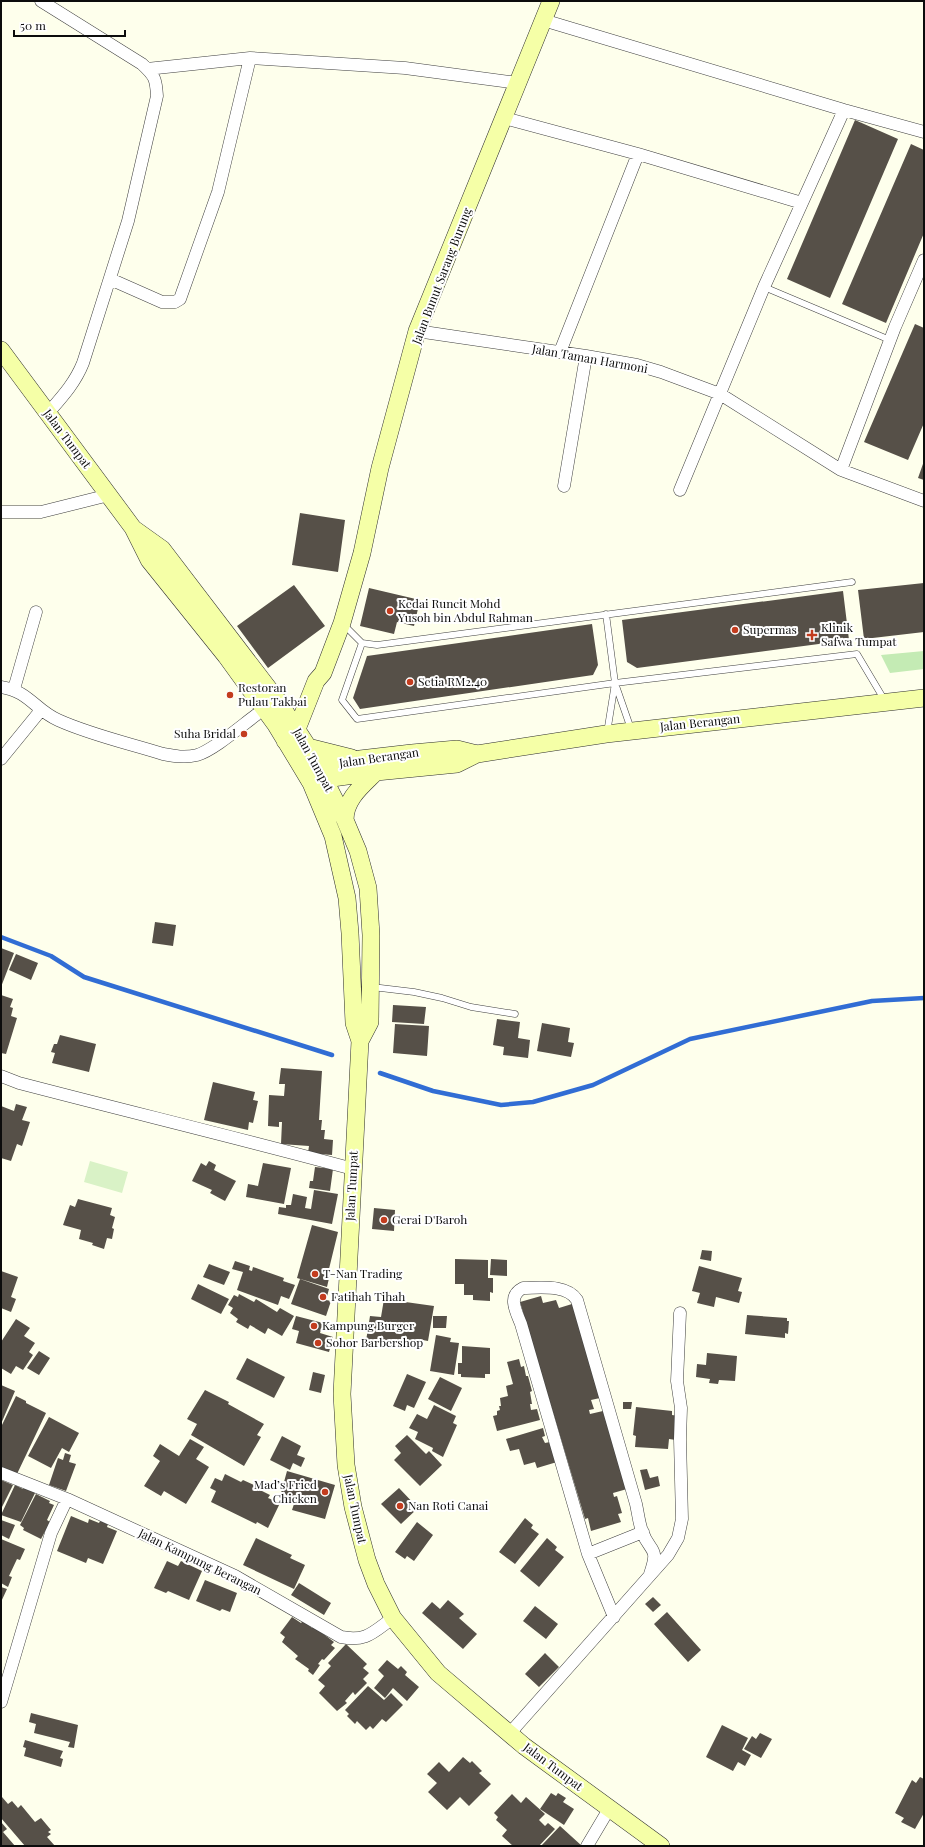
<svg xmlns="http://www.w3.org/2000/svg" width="925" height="1847" font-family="'Playfair Display',serif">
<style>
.green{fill:#c4ebb4}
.pitch{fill:#d9f2c6}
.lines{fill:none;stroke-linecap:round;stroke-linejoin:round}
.stream{stroke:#316dd4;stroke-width:4.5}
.building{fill:#565048}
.lane-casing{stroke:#3f3f3f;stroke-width:7}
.street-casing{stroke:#3f3f3f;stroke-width:13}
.secondary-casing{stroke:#2e2e2e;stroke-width:18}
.lane{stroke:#fff;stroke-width:6}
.street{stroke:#fff;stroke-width:12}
.secondary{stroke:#f5ffa7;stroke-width:17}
.poi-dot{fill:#c33c1e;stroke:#fff;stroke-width:1.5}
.labels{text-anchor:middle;stroke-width:4;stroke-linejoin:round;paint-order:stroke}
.street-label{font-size:12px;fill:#0c0c0c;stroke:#fff}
.poi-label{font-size:12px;fill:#0c0c0c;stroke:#fff;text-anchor:start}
</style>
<rect width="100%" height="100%" fill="#feffec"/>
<path class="green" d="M924,651v18l-34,4 -9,-18z"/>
<path class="pitch" d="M90,1161l38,11 -6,21 -38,-11z"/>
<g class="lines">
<path class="stream" d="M1,937l50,19 33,21 248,78
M380,1073l53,18 68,14 32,-3 60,-17 97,-46 182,-38 52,-3"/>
</g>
<path class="building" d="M855,120l43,19 -68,159 -43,-19z
M911,144l13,6v83l-38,90 -44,-19z
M915,324l9,4v95l-16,37 -44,-18z
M924,461v19l-6,-2z
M300,513l45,7 -7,52 -46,-7z
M924,583v49l-60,7 -6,-49z
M294,585l31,41 -57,42 -31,-42z
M369,588l51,12 -6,26 -17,-4 -3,12 -34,-8z
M843,591l6,49 -212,28 -10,-6 -5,-42z
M592,624l6,41 -5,10 -233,34 -7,-11 14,-42z
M155,922l21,3 -3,21 -21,-3z
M1,948l13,5 -13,34z
M16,954l22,9 -7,17 -22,-10z
M1,995l12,4 -3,8 3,1 -2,8 6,2 -11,36 -5,-1z
M393,1005l33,2 -2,17 -32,-2z
M497,1019l23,3 -2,16 12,2 -2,18 -25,-3 1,-8 -11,-2z
M542,1023l28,5 -2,14 6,1 -3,14 -34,-6z
M395,1024l34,2 -2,30 -34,-3z
M60,1035l36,9 -7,28 -37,-9 3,-10 -4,-1 3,-8h3z
M281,1068l41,3 -3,49h3l-1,10h4l-1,9 9,1 -1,15 -24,-2 1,-7 -28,-2 1,-22h-3v5l-11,-1 1,-31 15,1 1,-12h-6z
M213,1082l42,10 -2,8 5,1 -5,22 -4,-1 -1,8 -44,-10z
M16,1104l11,3 -5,13 8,2 -8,24 -5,-2 -6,17 -10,-3v-52l13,5z
M209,1161l7,4 -2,5 22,11 -11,20 -15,-8 2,-3 -20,-9 9,-18 5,3z
M263,1163l28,5 -7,36 -38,-7 2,-13 10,2z
M315,1167l18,2 -3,22 -21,-3 1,-7h3z
M314,1190l24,4 -6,30 -54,-10 1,-7 7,1v-3h5l2,-11 14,3 -2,11 6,1z
M78,1199l34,9 -2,7 5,2 -3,11 2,1 -2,10 -5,-1 -3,11 -12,-4 1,-2 -14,-4 2,-9 -18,-5 7,-20 5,2z
M374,1208l21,2 -1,21 -22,-2z
M312,1225l26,7 -10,41 2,1 -3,13 -30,-9z
M702,1250l10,1 -1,10 -11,-2z
M455,1259l33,1v18h5v15l-3,-1v9l-17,-1v-5h-9v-11h-9z
M491,1259l16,1v16l-17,-1z
M235,1261l15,5 -1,4 3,1 1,-4 31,11 -1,3 12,4 -6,14 -8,-3 -3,9 -41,-15 6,-18 -11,-3z
M209,1264l21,8 -6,13 -21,-8z
M699,1266l43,12 -4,13 4,1 -3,11 -23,-6 -2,10 -17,-4 3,-10 -8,-2z
M1,1271l17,6 -7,20 5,2 -5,13 -10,-4z
M300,1279l29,10 -3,11 5,1 -5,15 -35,-12z
M198,1284l31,15 -8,15 -30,-15z
M239,1294l15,8 2,-3 21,13 3,-4 14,8 -12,20 -14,-8 -3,6 -15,-9 -2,4 -12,-7 2,-3 -8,-6 3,-5 -5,-3 6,-10 4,2z
M541,1296l2,7 13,-3 3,8 13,-4 28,94 -9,2 3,9 -5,1 1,4 13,-3 24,78 -14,4 1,4 3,-1 5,17 -4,1 3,8 -30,9 -3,-13 -3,1 -65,-217z
M384,1299l50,7 -6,35 -11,-2 -2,8 -7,-1v-3l-13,-2v4l-29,-4 4,-25 11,1z
M747,1315l40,3v3h2l-1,13 -3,-1v5l-40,-4z
M296,1316l27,7 -3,10 13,4 -4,15 -33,-9 3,-12 -7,-2z
M433,1316h14l-1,12h-13z
M16,1319l14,9 -6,8 11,7 -6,9 4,3 -10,15 -7,-4 -5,8 -10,-6v-26z
M436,1335l15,3 -1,4 9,1 -5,32 -24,-4z
M462,1346l28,2v26h-5v4l-24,-1v-3h-3v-11h4z
M39,1351l11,7 -11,17 -12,-7z
M707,1353l30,3 -2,25 -16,-1 -1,4 -9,-1 1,-4 -14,-2 1,-13 9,1z
M247,1358l38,19 -11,21 -38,-19z
M519,1359l2,8 3,-1 2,10h2l4,15 -2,1 2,12h-2l1,6 6,-1 3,11 -43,11 -4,-15 4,-1v-4l3,-1 -1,-4h2l-1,-8 8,-2 -2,-10 7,-2 -6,-22z
M313,1372l12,3 -4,18 -12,-3z
M407,1374l19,8 -12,26 -7,-3 -2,6 -12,-5z
M440,1377l22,11 -11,23 -23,-12z
M1,1385l14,6 -14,33z
M205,1390l24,12 -1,2 36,20 -7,11 4,2 -17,29 -53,-31 6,-11 -10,-5z
M16,1396l10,5v2l20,10 -29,61 -16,-7v-40z
M623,1402h9l-1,7h-8z
M434,1405l22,11 -3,7 4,2 -14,32 -11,-6 1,-3 -18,-9 3,-7 -9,-4 8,-14 10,5z
M636,1407l36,4v4l7,1 -3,24 -7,-1 -1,10 -33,-2 1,-11 -3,-1z
M49,1417l30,16 -10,19 -7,-4 -11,20 -23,-12z
M543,1428l2,8 -3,1 3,6 5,-1 7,20 -20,6 -2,-6 -11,3 -5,-16 -9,2 -4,-12z
M407,1435l19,19 3,-3 13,14 -22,21 -26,-26 7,-7 -6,-7z
M282,1436l19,10 -4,9 8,3 -4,9 -8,-4 -3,7 -20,-10z
M190,1439l14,8 -8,12 13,8 -23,37 -22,-13 -3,5 -17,-10 16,-25 -7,-5 7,-12 19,12z
M65,1453l6,2 -2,7 7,2 -10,27 -17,-6 9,-27 5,2z
M647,1469l3,9 8,-2 2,10 -15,4 -5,-20z
M287,1471l48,14 -10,34 -33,-9 2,-6 -10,-3 2,-7 -5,-1z
M225,1474l16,8 2,-2 11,5v2l16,8 -2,3 12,5 -12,25 -11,-6 -1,2 -45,-22 5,-11 -6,-3 5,-10 7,3z
M1,1480l12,5 -12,24z
M15,1485l8,4 1,-3 12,5 -15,31 -20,-7z
M399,1488l19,20 -17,16 -20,-20z
M36,1494l14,7 -1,2 5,2 -7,15 3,2 -9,17 -18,-9 1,-2 -4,-3z
M71,1516l17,7 1,-4 10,4 1,-2 8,3 -1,3 10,4 -14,33 -15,-6 -2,5 -29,-12z
M525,1518l8,7 -2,3 8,6 -24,30 -16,-12z
M1,1520l14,5 -6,14 -8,-4z
M417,1522l16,13 -19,26 -7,-5 -2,3 -10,-7z
M256,1538l36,17 -2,3 15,7 -11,24 -51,-24z
M547,1538l10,9 -2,3 9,7 -25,30 -19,-16z
M1,1539l24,10 -5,11 -3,-1 -8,17 3,1 -4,10 -7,-4z
M167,1561l11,5 3,-5 21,10 -13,29 -21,-9 -2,2 -12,-5z
M205,1580l32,13 -7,19 -8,-3 -2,2 -24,-10z
M299,1583l32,20 -7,12 -33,-20z
M1,1587l6,2 -6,13z
M653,1597l8,8 -8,7 -8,-8z
M448,1600l16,14 -5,4 18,16 -14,15 -41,-36 10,-11 8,7z
M535,1606l23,18 -12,15 -23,-18z
M667,1612l34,38 -13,12 -34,-38z
M292,1617l9,6 2,-2 9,7 1,-2 21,16 -3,3 4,3 -11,12 -2,-1 -4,5 2,1 -7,10 -5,-4 1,-2 -14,-10 3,-3 -16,-14 3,-5 -5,-4z
M346,1644l21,20 -4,4 6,5 -6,6 4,4 -12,12 -2,-3 -8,9 2,2 -10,8 -18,-18 6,-7 -7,-6 13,-14 -3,-3z
M545,1653l14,14 -20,20 -14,-13z
M387,1660l11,9 3,-3 6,6 -2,3 14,12 -12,14 -14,-13 -8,10 -11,-10 10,-12 -6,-6z
M368,1686l16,14 7,-7 12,12 -17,17 -4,-3 -9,10 -3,-3 -4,4 -9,-9 -2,3 -8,-8 2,-2 -4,-4z
M31,1713l47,12 -4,23 -6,-1 2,-5 -36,-9 2,-9 -7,-2z
M722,1725l26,13 -6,12 9,5 -6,11 -7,-4 -5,9 -27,-14z
M760,1733l12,6 -11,19 -17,-9 8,-13 4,3z
M25,1740l38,11 -3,7 3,1 -2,8 -37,-11 2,-8 -3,-1z
M463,1757l7,6 2,-2 10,10 -3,2 12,11 -22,22 -9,-9 -13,13 -19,-18 9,-9 -10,-9 12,-12 10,10z
M920,1777l4,2v34l-9,16 -14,-7 3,-4 -9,-5 17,-33 4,3z
M551,1793l5,3 2,-3 8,5 -3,4 11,7 -10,16 -24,-16z
M512,1794l9,9 5,-6 19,17 -6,6 6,6 3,-3 7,6 -16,17h-26l-11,-10 5,-6 -11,-10 2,-3 -4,-4z
M2,1797l6,7 4,-3 6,7 3,-3 14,17 6,-4 10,12 -3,2 3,2 -4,3 8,9h-30l-24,-28z
M1,1822l6,7 -4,3 12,14h-14z
M560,1826l22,20h-41z"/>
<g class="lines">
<defs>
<path id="lane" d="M764,287l126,53
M606,614l9,69 -8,50
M343,624l19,19
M615,683l242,-29 28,47
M631,729l-16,-46 -258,36 -15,-19 20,-57 15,2 475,-63
M372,987l42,5 28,6 29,9 44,7"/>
<path id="street" d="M41,1l101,63c13,12 14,15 15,32l-29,125 -45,142c-8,20 -21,34 -35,50
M543,20l301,90 80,22
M147,69l103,-11 155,10 113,15
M504,118l134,36 164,49
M110,279l52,23h13l5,-3 38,-107 32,-134
M417,331l169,25 51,9 24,7 59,22 121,76 83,31
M560,352l78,-198
M841,470l54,-143 29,-67
M564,486l22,-130
M680,490l84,-203 80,-177
M1,512h40l68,-17
M1,687c28,4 34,23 57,33 33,15 70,23 105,34 11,2 22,4 34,1 17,-5 44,-29 59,-40
M14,689l22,-77
M1,759l40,-49
M1,1076l18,7c111,29 223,56 334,86
M1,1473l66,26 168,77 106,61c26,5 32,-5 52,-19
M588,1554l55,-22
M614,1617l-26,-63 -67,-230c-5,-13 -14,-28 2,-36 17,0 44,-4 54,12l59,204c2,9 3,19 6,27 8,23 18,14 8,43
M1,1702l50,-169 16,-34
M510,1733l158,-178 10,-17 4,-19 -2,-80 1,-31 -4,-27 3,-68
M587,1846l22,-37"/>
<path id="secondary" d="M1,350l132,178 16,32 77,96 50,69 35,58 22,53 14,62 3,35 4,90 6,18 -18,353 4,71 7,42 14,53 9,24 17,34 45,55 86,73 137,100
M134,529l28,20 116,152 30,46 37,73 13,31 10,37 3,47 -1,87 -10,19
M285,741l14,-17 17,-43 7,-8 19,-50 20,-70 18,-85 37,-137 134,-330
M308,747l44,11
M310,771l50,-12 52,-6 45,-4 20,5
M311,783l14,-4 51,-7 81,-8 20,-10 129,-20 318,-36
M345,820c0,-21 17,-34 31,-48"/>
</defs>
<use href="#lane" class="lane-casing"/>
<use href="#street" class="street-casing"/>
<use href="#secondary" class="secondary-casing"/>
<use href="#lane" class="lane"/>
<use href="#street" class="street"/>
<use href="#secondary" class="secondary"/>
</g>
<g class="poi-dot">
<circle cx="390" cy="611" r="4"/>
<circle cx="735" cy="630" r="4"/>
<path d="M810 629h4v4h4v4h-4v4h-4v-4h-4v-4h4z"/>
<circle cx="410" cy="682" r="4"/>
<circle cx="230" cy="695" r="4"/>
<circle cx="244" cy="734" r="4"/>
<circle cx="384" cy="1220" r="4"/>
<circle cx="315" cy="1274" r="4"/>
<circle cx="323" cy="1297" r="4"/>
<circle cx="314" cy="1326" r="4"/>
<circle cx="318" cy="1343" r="4"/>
<circle cx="325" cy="1492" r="4"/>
<circle cx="400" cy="1506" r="4"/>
</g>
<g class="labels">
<g class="street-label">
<text transform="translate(442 276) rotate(-69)" y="4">Jalan Bunut Sarang Burung</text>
<text transform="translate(590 359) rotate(10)" y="4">Jalan Taman Harmoni</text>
<text transform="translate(67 439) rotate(53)" y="4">Jalan Tumpat</text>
<text transform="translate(700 723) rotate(-6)" y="4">Jalan Berangan</text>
<text transform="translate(379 758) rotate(-8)" y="4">Jalan Berangan</text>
<text transform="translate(313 760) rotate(61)" y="4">Jalan Tumpat</text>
<text transform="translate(352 1186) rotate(-87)" y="4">Jalan Tumpat</text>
<text transform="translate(355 1509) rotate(78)" y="4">Jalan Tumpat</text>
<text transform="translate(200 1562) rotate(26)" y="4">Jalan Kampung Berangan</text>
<text transform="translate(553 1767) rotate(37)" y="4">Jalan Tumpat</text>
</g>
<g class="poi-label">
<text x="398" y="608">Kedai Runcit Mohd<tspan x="398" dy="14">Yusoh bin Abdul Rahman</tspan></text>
<text x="821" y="632">Klinik<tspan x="821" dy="14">Safwa Tumpat</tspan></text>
<text x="743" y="634">Supermas</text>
<text x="418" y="686">Setia RM2.40</text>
<text x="238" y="692">Restoran<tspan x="238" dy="14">Pulau Takbai</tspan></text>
<text x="236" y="738" text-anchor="end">Suha Bridal</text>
<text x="392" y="1224">Gerai D'Baroh</text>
<text x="323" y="1278">T-Nan Trading</text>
<text x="331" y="1301">Fatihah Tihah</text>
<text x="322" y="1330">Kampung Burger</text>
<text x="326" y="1347">Sohor Barbershop</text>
<text x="317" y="1489" text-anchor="end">Mad’s Fried<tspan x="317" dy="14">Chicken</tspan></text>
<text x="408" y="1510">Nan Roti Canai</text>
</g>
</g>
<rect width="925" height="1847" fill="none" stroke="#0c0c0c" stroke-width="4"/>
<path d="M14 30v6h111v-6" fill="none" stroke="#0c0c0c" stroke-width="2"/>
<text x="20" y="30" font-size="12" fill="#0c0c0c" stroke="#ffffff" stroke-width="3" paint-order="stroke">50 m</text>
</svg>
